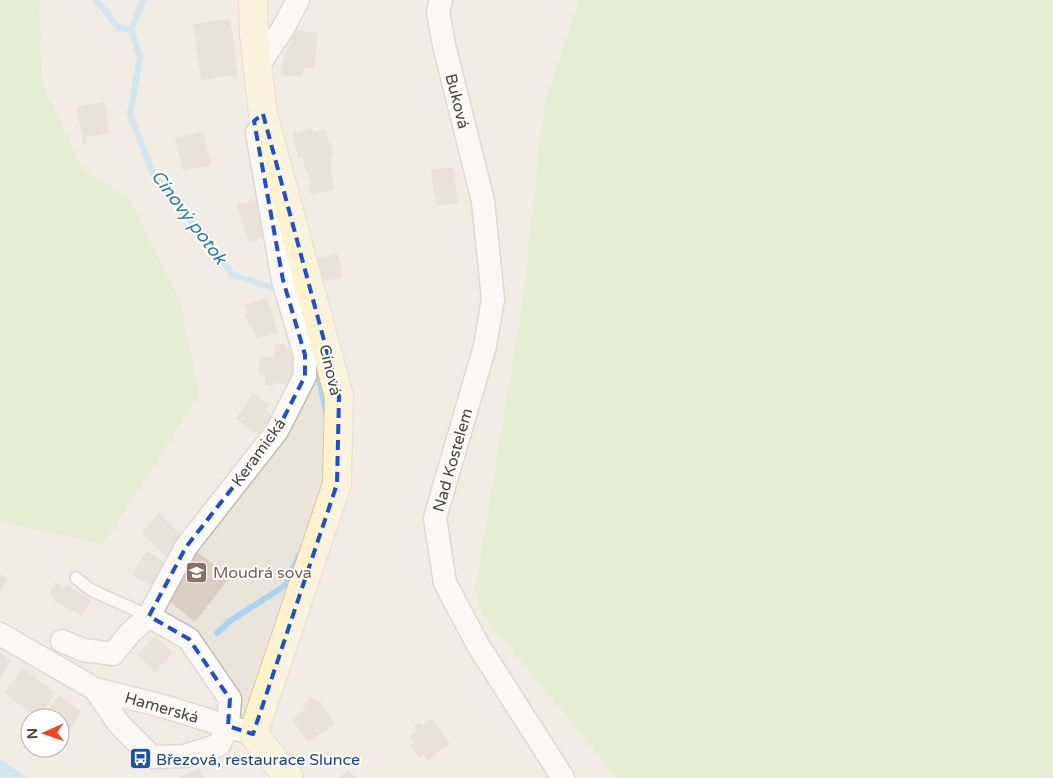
<svg xmlns="http://www.w3.org/2000/svg" width="1053" height="778" font-family="'Varela Round',sans-serif">
<style>
.residential{fill:#eae5da;fill-rule:evenodd}
.green{fill:#d2eab5}
.water{fill:#a9d4f2}
.lines{fill:none;stroke-linecap:round;stroke-linejoin:round}
.stream{stroke:#a9d4f2;stroke-width:6}
.building{fill:#d8cfc1}
.lane-casing{stroke:#c2bbae;stroke-width:14}
.street-casing{stroke:#c2bbae;stroke-width:25}
.secondary-casing{stroke:#d6c79b;stroke-width:30}
.lane{stroke:#fff;stroke-width:11}
.street{stroke:#fff;stroke-width:22}
.secondary{stroke:#fff3cd;stroke-width:28}
.marked{fill:none;stroke:#1d4ed8;stroke-width:4;stroke-dasharray:10 6;stroke-linejoin:round}
.labels{text-anchor:middle;stroke-width:4;stroke-linejoin:round;paint-order:stroke}
.street-label{font-size:16px;fill:#4b4439;stroke:#fff}
.education-label{font-size:16px;fill:#785e54;stroke:#fff;text-anchor:start}
.transit-label{font-size:16px;fill:#164399;stroke:#fff;text-anchor:start}
.water-label{font-size:18px;font-style:italic;fill:#2e7ab2;stroke:#fff}
</style>
<rect width="100%" height="100%" fill="#f6f3ec"/>
<path class="residential" d="M39,0h540l-35,103 -21,194 -48,291 3,21 139,169h-590l-27,-19v-239l6,3 173,-224 -49,-100 -47,-30 -40,-85zM30,718h30v30h-30z"/>
<path class="green" d="M0,0h39l4,84 40,85 47,30 49,100 20,96 -95,149 -98,-21 -6,-3z
M579,0h474v778h-436l-139,-169 -3,-21 48,-291 21,-194z"/>
<path class="water" d="M0,759l27,19h-27z"/>
<g class="lines">
<path class="stream" d="M96,0l23,28 12,2
M143,0l-12,30 9,27 -10,57 23,60 80,101 43,14
M315,360l12,56
M217,633l13,-12 56,-36 13,-30"/>
</g>
<path class="building" d="M230,19l8,56 -37,5 -8,-56z
M295,30l23,3 -4,36 -10,-2 -2,10 -21,-2 3,-18z
M104,102l5,31 -23,4 1,7 -4,1 -6,-38z
M311,129l5,3 7,-3 4,2 1,10 3,3 2,9 -2,3 1,8 -2,3 5,23 -24,5 -2,-9 3,-3 -2,-7 -4,-4 -3,-14 -5,1 -5,-26z
M203,131l8,34 -28,6 -8,-33z
M453,167l5,36 -22,3 -5,-36z
M260,198l12,37 -23,7 -12,-37z
M338,254l5,23 -18,4 -1,-3 -11,2 -4,-20z
M267,298l11,34 -21,7 -5,-14 -2,1 -5,-12 3,-1 -3,-8z
M285,344v5l12,-1 4,34 -28,2v2l-8,-1v-10h-6v-18l15,1v-13z
M252,393l18,12 -4,5 12,9 -13,20 -29,-20z
M159,513l24,24 -17,20 -24,-24z
M147,551l20,12 -14,24 -21,-13z
M197,552l33,25 -35,45 -32,-26z
M0,574l8,4 -8,15z
M56,582l8,6 2,-4 25,16 -10,16 -25,-14 -7,-8z
M156,635l17,18 -18,19 -18,-18z
M0,653l12,8 -12,18z
M23,668l33,25 -19,24 -33,-24z
M59,695l23,17 -18,24 -4,-3v-15h-19z
M314,697l3,4 2,-1 16,24 -27,18 -16,-23 14,-9 -4,-5z
M432,719l18,24 -22,17 -4,-5 -4,3 -10,-12 4,-4 -4,-6 6,-4 -1,-7 4,-2 5,2z
M199,768l4,10h-25z
M349,770l6,8h-17z"/>
<g class="lines">
<defs>
<path id="lane" d="M76,578l15,12 58,26"/>
<path id="street" d="M441,0l-3,12 6,33 39,156 10,98 -8,47 -50,172 10,65 33,62 85,133
M257,67l25,-37 16,-30
M0,634l95,55 71,18 74,23
M62,641l21,9 30,4 17,-21 19,-17 37,-69 91,-116 28,-55v-21l-22,-75 -26,-147
M95,689l24,35 33,33 33,-1 34,-11 9,-19 2,-27 -41,-60 -40,-23"/>
<path id="secondary" d="M253,0l1,35 9,79 76,282 -2,88 -84,250 36,44"/>
</defs>
<use href="#lane" class="lane-casing"/>
<use href="#street" class="street-casing"/>
<use href="#secondary" class="secondary-casing"/>
<use href="#lane" class="lane"/>
<use href="#street" class="street"/>
<use href="#secondary" class="secondary"/>
</g>
<path d="M0 0H1053V778H0ZM263,114l76,282 -2,88 -84,250 -25,-8 2,-27 -41,-60 -40,-23 37,-69 91,-116 28,-55v-21l-22,-75 -29,-159z" fill="#f6f3ec" fill-opacity=".55" fill-rule="evenodd"/>
<path class="marked" d="M263,114l76,282 -2,88 -84,250 -25,-8 2,-27 -41,-60 -40,-23 37,-69 91,-116 28,-55v-21l-22,-75 -29,-159z"/>
<defs>
<symbol id="school-square" viewBox="-11 -11 22 22"><rect x="-9" y="-9" width="18" height="18" rx="4" fill="#8d6e63" stroke="#fff"/><path d="M0-5L7-2L0 1L-7-2ZM-4 1L0 2.5L4 1V4Q0 6-4 4Z" fill="#fff"/></symbol>
<symbol id="bus-square" viewBox="-11 -11 22 22"><rect x="-9" y="-9" width="18" height="18" rx="4" fill="#1a4fb4" stroke="#fff"/><path d="M-5-6H5V4H4V6H2V4H-2V6H-4V4H-5ZM-3.5-4V0h7V-4ZM-3.5 1.2v1.5H-2V1.2ZM2 1.2v1.5H3.5V1.2Z" fill="#fff"/></symbol>
</defs>
<g fill-rule="evenodd">
<use href="#school-square" x="184" y="560" width="25" height="25"/>
<use href="#bus-square" x="128" y="746" width="25" height="25"/>
</g>
<g class="labels">
<g class="street-label">
<text transform="translate(458 101) rotate(76)" y="6">Buková</text>
<text transform="translate(331 370) rotate(77)" y="6">Cínová</text>
<text transform="translate(258 452) rotate(-54)" y="6">Keramická</text>
<text transform="translate(452 460) rotate(-74)" y="6">Nad Kostelem</text>
<text transform="translate(162 707) rotate(16)" y="6">Hamerská</text>
</g>
<g class="education-label">
<text x="213" y="578">Moudrá sova</text>
</g>
<g class="transit-label">
<text x="156" y="765">Březová, restaurace Slunce</text>
</g>
<g class="water-label">
<text transform="translate(189 217) rotate(53)" y="6">Cínový potok</text>
</g>
</g>
<g transform="translate(45 733) rotate(268)"><circle r="24" fill="#ffffff" stroke="#b7b4b0"/>
<path d="M0-4L9 19L0 12L-9 19Z" fill="#fc3f1d"/>
<text y="-8" font-size="14" font-weight="bold" text-anchor="middle" fill="#4b4439">N</text>
</g>
</svg>
